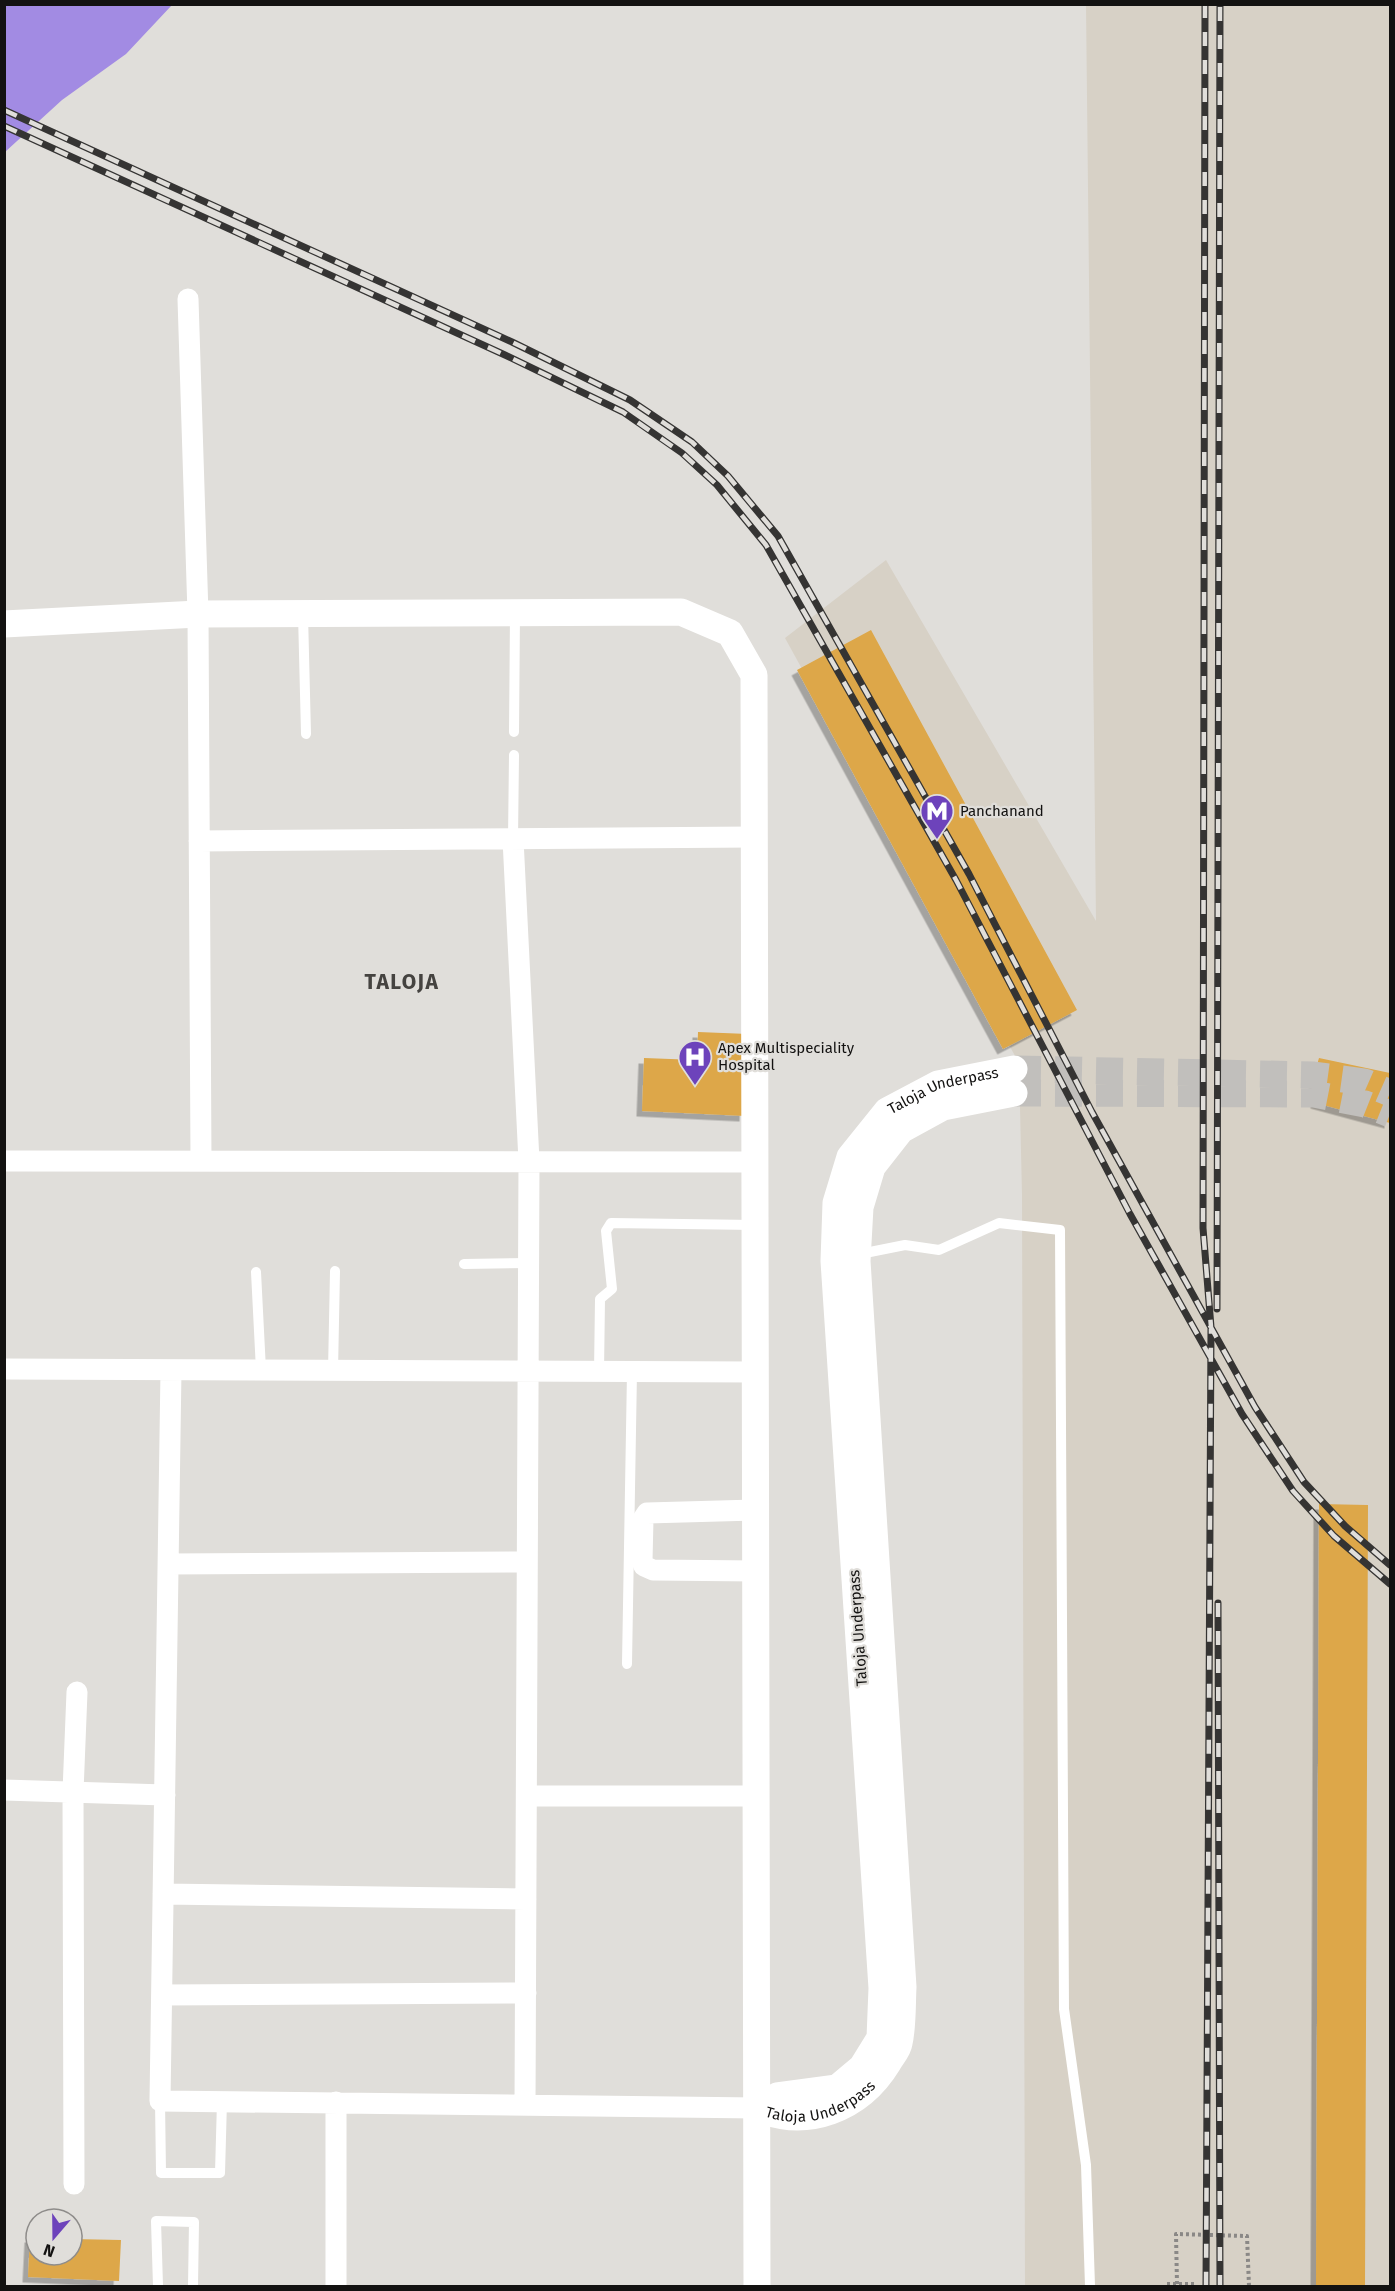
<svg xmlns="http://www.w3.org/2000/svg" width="1395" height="2291" font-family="'Fira Sans',sans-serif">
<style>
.built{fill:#d7d1c6}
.water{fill:#a28be3}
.building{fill:#dda748;filter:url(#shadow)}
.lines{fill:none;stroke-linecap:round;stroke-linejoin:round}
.tertiary-tunnel{stroke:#c1bfbc;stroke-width:27;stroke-dasharray:27 14;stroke-linecap:butt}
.path{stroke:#8a8886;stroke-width:4;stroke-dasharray:3 3;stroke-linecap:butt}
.service{stroke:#fff;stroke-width:10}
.minor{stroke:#fff;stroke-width:21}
.tertiary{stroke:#fff;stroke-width:27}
.rail-casing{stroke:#353433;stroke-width:7}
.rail{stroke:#e0deda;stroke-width:4.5;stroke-dasharray:14;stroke-linecap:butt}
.labels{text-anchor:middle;stroke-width:4.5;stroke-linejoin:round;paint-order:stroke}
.poi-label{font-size:15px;fill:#131211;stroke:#e0deda;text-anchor:start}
.street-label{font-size:15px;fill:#131211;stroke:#e0deda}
.district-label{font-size:21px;font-weight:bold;letter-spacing:1.5px;fill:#454340;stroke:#e0deda}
</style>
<defs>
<filter id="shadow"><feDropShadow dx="-5.5" dy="5.5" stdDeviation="0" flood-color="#0004"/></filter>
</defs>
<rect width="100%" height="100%" fill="#e0deda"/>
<path class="built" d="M1086,5h304v2281h-365l-3,-1091 -3,-132 -234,-425 101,-78 210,361z"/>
<path class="water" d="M5,4h166l1,1 -46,49 -64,46 -57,52z"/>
<path class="building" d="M871,630l206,380 -74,39 -206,-379z
M698,1032l50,2 -3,82 -103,-5 2,-53 53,2z
M1319,1058l71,15v50l-74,-20 -2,-28z
M1319,1504l49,1 -3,781h-49z
M30,2237h6v18h36v-16l49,1 -2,41 -91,-4z"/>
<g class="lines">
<path class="tertiary-tunnel" d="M1014,1069l300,6 51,7 25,11
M1014,1093l300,1 51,10 25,10"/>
<path class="path" d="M1167,2284h28
M1177,2284l-1,-50 71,2 2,50"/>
<path class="service" d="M303,614l3,120
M514,732l1,-119
M513,839l1,-84
M860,1254l45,-9 34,5 60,-27 61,7 4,779 22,156 4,121
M464,1264l65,-1
M256,1272l5,98
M333,1371l2,-100
M599,1372l1,-73 12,-10 -6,-58 5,-8 144,2
M627,1664l5,-292
M160,2101l1,72h59l2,-72
M158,2286l-2,-65 38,1 -1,64"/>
<path class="minor" d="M188,299l10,315 3,547
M513,839l16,322 -4,944
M199,841l555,-4
M4,1161l751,1
M4,1369l751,3
M171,1370l-11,731 597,7
M755,1510l-108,3 -4,6 -1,42 2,5 9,4 103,1
M169,1564l358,-2
M4,1790l161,5
M527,1796h229
M163,1894l363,5
M162,1995l364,-2
M74,2184l-1,-392 4,-100
M336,2286v-184"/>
<g class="tertiary">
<path d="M4,624l194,-10 483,-2 49,21 24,42 3,1611"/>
<path id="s1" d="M757,2108l20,-12 60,-8 25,-21 18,-29 2,-50 -48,-727 2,-58 14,-46 37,-46 51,-27 76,-15"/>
<path id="s2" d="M757,2108c50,22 103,1 131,-45 3,-6 10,-13 11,-20 4,-17 3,-38 4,-56l-46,-726 3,-54 12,-40 29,-37 42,-23 71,-14"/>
</g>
<defs>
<path id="rail" d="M1205,4l-2,1224 8,99 -5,959
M4,110l508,232 118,58 62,42 36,34 50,60 191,338 123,238 163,295 49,75 41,44 45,39
M4,126l501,229 118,57 59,41 35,32 49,60 46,81 144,254 174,334 112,200 51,77 41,45 56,48
M1217,1309l3,-1305
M1218,1603l2,683"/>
</defs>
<use href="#rail" class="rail-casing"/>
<use href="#rail" class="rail"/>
</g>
<defs>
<symbol id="metro-pin" viewBox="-11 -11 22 30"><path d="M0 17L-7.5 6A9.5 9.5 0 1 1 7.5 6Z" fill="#6d43bb" stroke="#e0deda"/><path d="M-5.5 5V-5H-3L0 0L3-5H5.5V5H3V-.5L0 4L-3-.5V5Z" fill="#fff"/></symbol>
<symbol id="hospital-pin" viewBox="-11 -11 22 30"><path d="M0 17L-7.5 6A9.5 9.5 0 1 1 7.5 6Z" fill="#6d43bb" stroke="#e0deda"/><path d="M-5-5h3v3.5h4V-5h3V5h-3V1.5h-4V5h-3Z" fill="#fff"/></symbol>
</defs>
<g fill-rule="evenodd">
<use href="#metro-pin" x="918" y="792" width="38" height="52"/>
<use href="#hospital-pin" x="676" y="1038" width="38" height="52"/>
</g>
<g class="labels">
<g class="poi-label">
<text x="960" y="816">Panchanand</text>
<text x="718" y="1053">Apex Multispeciality<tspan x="718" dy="17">Hospital</tspan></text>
</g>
<g class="street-label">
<text dy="5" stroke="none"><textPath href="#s1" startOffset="1155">Taloja Underpass</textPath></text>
<text transform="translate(858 1628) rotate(-94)" y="5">Taloja Underpass</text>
<text dy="5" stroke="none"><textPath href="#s2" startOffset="68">Taloja Underpass</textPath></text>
</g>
<g class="district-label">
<text x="402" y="989">TALOJA</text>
</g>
</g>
<rect width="1395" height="2291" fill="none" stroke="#131211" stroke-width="12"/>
<g transform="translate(54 2237) rotate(200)"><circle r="28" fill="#e0deda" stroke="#8e8c8a" stroke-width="1.5"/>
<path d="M0-4.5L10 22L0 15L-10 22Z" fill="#6d43bb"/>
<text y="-9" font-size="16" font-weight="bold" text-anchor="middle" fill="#131211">N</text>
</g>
</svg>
